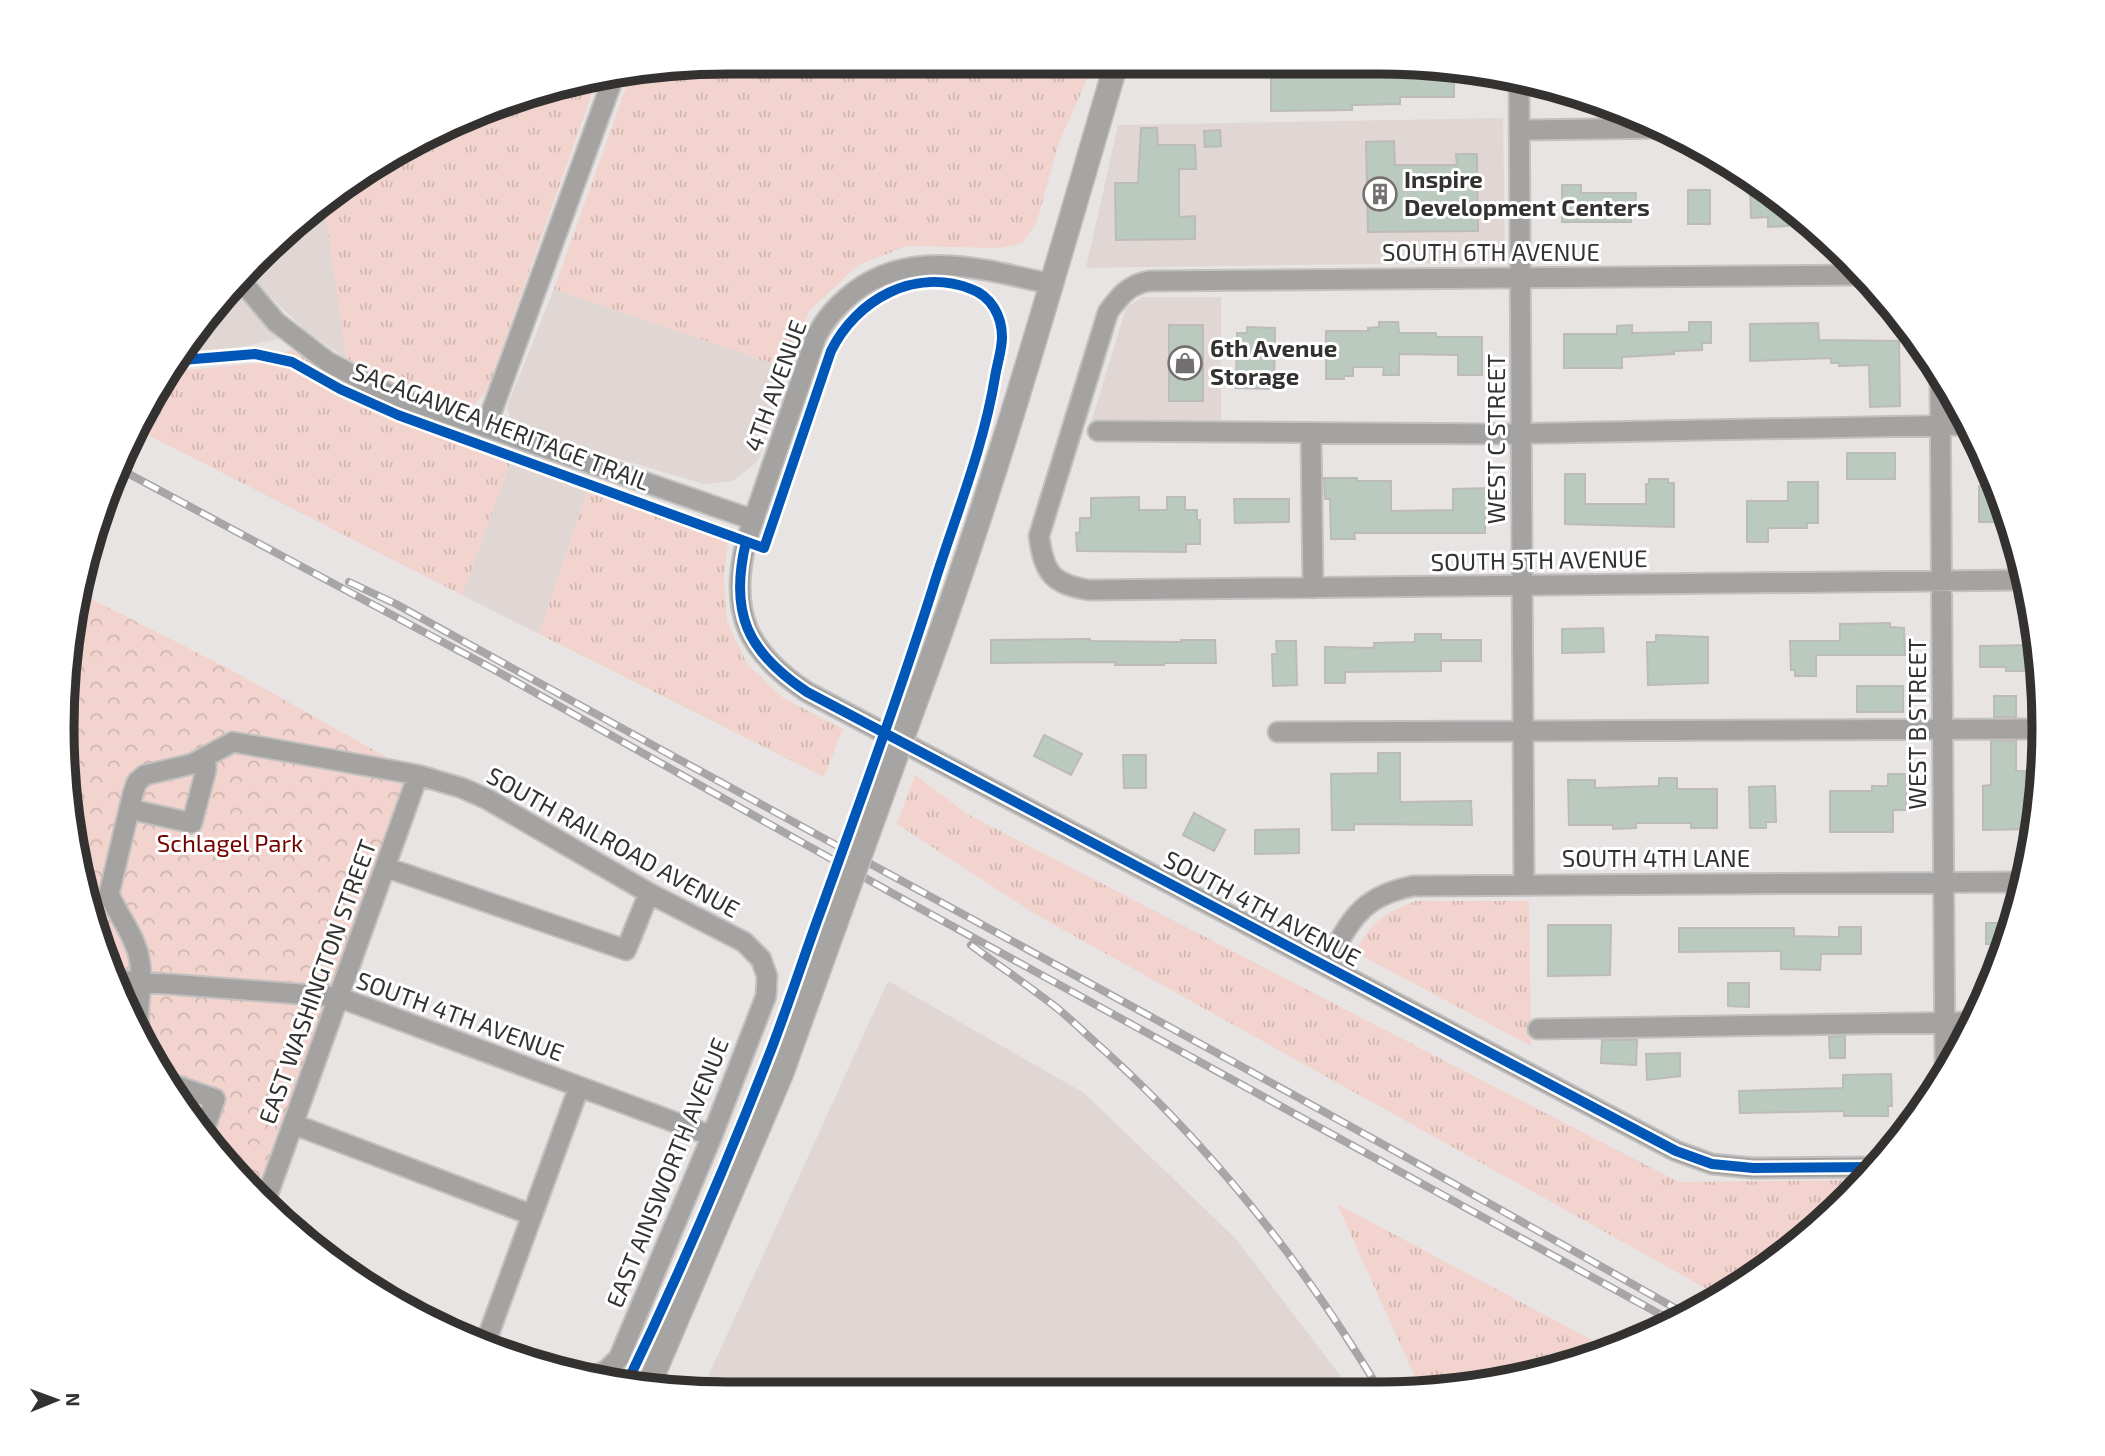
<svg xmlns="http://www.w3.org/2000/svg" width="2105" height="1456" font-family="'Exo 2',sans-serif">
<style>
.built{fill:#e0d6d4}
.grass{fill:url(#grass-tufts)}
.forest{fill:url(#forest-crowns)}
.building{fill:#bbcabf;stroke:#bcbbba;stroke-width:2}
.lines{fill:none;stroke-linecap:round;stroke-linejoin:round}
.minor-casing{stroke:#c3c1c0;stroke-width:23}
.major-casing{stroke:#c3c1c0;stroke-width:26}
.minor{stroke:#a4a3a2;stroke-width:19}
.major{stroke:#a7a5a4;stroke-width:23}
.rail-casing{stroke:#a7a5a5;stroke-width:8}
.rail{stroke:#fff;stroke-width:5;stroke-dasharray:16;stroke-linecap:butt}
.major-bridge-casing{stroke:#c3c1c0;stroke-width:26;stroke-linecap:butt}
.major-bridge{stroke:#a7a5a4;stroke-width:23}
.cycleway-casing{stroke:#fff;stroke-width:15}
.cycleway{stroke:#0057b8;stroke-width:10}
.labels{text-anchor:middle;stroke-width:6;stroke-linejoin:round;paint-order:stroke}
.poi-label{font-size:24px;font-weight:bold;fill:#343231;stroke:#fff;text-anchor:start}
.street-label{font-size:24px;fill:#343231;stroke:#fff}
.park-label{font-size:24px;fill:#740300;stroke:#fff}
.rim{fill:none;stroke:#343231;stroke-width:9}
</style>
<defs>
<pattern id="grass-tufts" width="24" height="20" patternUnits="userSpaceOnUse" patternTransform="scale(1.75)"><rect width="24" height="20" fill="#f2d3cd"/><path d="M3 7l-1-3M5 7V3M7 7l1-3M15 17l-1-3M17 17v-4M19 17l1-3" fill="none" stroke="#d0b6b0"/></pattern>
<pattern id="forest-crowns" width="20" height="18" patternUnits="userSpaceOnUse" patternTransform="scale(1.75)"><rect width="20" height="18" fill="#f2d3cd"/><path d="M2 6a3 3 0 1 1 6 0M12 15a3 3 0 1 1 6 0" fill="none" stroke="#d0b6b0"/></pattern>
</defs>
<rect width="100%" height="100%" fill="#e8e4e3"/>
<path class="built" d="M1503,118l2,144 -419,6 32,-143z
M324,203l22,155 -43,-29 -47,-47 -8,-12z
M230,286l48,53 -38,8 -53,5z
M554,289l234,80 -30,92 -25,20 -29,3 -192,-57 -5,-20z
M1142,297h79v134l-133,2 38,-125z
M515,450l77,27 -53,157 -77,-39z
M888,981l196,112 152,146 119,156h-627l-27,-3z"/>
<path class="grass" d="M728,61h367l-37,84 -22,79 -14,19 -22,5 -93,-2 -49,19 -49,46 -21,58 -234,-80 77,-215z
M597,79l-110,312 -20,21 -79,-31 -42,-23 -22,-154 34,-31 197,-89z
M291,349l47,32 32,16 145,53 -53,145 -324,-165 37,-59 87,-8z
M592,477l106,41 27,15 3,10 -4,34 3,44 20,43 36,34 60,31 -19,48 -285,-143z
M915,775l54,40 710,367 186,-2 -17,20 -132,94 -681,-380 -138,-90z
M1416,901h113l2,145 -176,-94c17,-31 28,-38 61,-51z
M1337,1204l270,144 -100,34 -86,8z"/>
<path class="forest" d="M80,593l155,79 183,103 -162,424 -126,-176 -56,-165 -7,-217z"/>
<path class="building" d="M1353,61v7l64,-3 37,4v28h-54v7l-48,1v5l-81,1v-49z
M1141,128h16l1,17h37l1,24h-17v48l16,-1v23l-79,1 -1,-57h23z
M1220,130l1,16 -16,1 -1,-16z
M1394,141l1,24h62l-1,-11h21l1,77 -110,1 -2,-90z
M1562,185h19v8h55l-1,16h-4v13h-69z
M1750,186l42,30h-4v10l-20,1v-10l-17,1z
M1688,190h22v34h-22z
M1379,322h19l1,11h37v4h46v38h-24v-20l-59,-1v21h-16l1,-8h-31v9h-9v3h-18v-48h42v-3l11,-1z
M1689,322h22v21h-9v7l-28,1v3l-52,3v11h-58v-34h53v-8l15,-1v8l57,-1z
M1818,323l1,17 80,1 1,65 -30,1 -1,-42 -30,1v-3h-8v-5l-81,3v-37z
M1169,325h34v76h-34z
M1247,327l28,1 -1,61 -38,-1 1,-55h10z
M1847,453h48v26h-48z
M1983,454l10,19 15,49h-29v-36h4z
M1565,474h20v30h61v-20h3v-5h19v4h6v44l-109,-3z
M1324,478h33v3h34v30l62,-1v-21l37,-1 1,27h-6v18h-131l1,6h-24l-1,-40h-5z
M1788,482h30v41h-11v5h-39v14h-21v-41h41z
M1139,497v13h28v-13h18v13h12v10h3v24h-14v8l-109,-1 -1,-18 4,-1v-14h11v-20z
M1234,499h55v23l-54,1z
M1890,623v4l14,1 1,27h-89v21h-21v-6h-4l-1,-29h50v-17z
M1603,628l1,24 -42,1v-24z
M1415,634h26v6h40v21h-40v10l-96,1v11h-20v-36l49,1v-5l41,-1z
M1656,635l52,2v46l-60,2 -1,-43h9z
M1090,639v2l91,1v-2h34l1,23h-52v2h-49l1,-3 -125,1v-23z
M1276,641h20l1,44 -24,1 -1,-32h5z
M2036,645l2,26h-32v-4h-26v-21z
M1857,686h46v26h-46z
M1994,696h22v21h-22z
M1044,735l38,19 -11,21 -37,-19z
M1991,741h25v30h24l-6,58 -51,1v-44l8,-1z
M1378,753h22v49l71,-1 1,24 -118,-1v6h-22l-1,-56 47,-1z
M1123,755h23v33h-22z
M1888,774h18v36h-13v22h-63v-41h42v-5h16z
M1659,778h18v11h40v39h-26v-5h-55v5l-23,1v-4h-44l-1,-45h27v8l64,-2z
M1775,786l1,36h-10v6h-16l-1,-41z
M1194,813l31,17 -11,21 -31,-16z
M1299,829v24l-44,1v-24z
M1986,923h25l-6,21h-19z
M1548,925h63l-1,50 -62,1z
M1839,927h22v27h-40l-1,16 -39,-1v-18l-102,1v-24h115v8l45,1z
M1728,983h21v24l-21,-1z
M1845,1036v22h-15l-1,-21z
M1602,1040h35l-1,25 -35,-2z
M1680,1053v23l-33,4 -1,-26z
M1891,1074l1,32h-4v10h-44v-5l-104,2 -1,-22 104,-3v-13z"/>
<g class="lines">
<defs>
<path id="minor" d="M1519,78l5,806
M1520,130l147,-2
M1864,275l-715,6c-21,4 -29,15 -41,31l-69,224c5,37 13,48 50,54l936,-10
M239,278l37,44 52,40 59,31 367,127
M1051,284c-65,-14 -139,-37 -197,8 -16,13 -29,26 -38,45l-70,205c-17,71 1,110 61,150l869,459 36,13 41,4 122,-1
M1940,374l5,699
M486,427l128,-351
M1098,431l402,3 467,-9
M1311,433l2,155
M1278,732l766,-3
M129,809l63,14 14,-53v-14
M385,867l241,83 23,-57
M1325,965c26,-43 33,-68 88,-79l611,-4
M116,980l222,17 374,139
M1538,1029l434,-7
M141,1038c-7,-28 4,-54 -2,-81 -5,-23 -21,-42 -30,-63l24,-101 4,-11 8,-7 47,-11 41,-22 185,33 44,13 25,11 162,94 95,49 17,17 6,17 -1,20 -54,140 -93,222 -12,12 -13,7
M174,1085l41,14 -10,29
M293,1124l239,91
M264,1205l154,-430
M445,1329l98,36
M484,1347l95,-260"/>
<path id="major" d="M918,695c77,-208 136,-421 199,-634
M648,1387l133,-312 54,-150"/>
</defs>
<use href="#minor" class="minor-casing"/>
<use href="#major" class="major-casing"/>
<use href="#minor" class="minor"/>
<use href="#major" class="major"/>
<defs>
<path id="rail" d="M116,467l377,202 399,224 784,430
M349,582l47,22c430,238 864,468 1291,711
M971,945c28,21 58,41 86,63 17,14 32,29 48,43 110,100 201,216 277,343"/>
</defs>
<use href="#rail" class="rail-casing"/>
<use href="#rail" class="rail"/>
<defs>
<path id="major-bridge" d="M835,925l83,-230"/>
</defs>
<use href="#major-bridge" class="major-bridge-casing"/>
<use href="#major-bridge" class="major-bridge"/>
<defs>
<path id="cycleway" d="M182,360l73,-6 37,8 48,27 58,26 366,133 67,-197c25,-51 83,-84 140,-62 20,7 31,27 31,48 0,13 -5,27 -7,40 -11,68 -38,135 -59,201 -35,112 -75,221 -115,332 -17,46 -32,93 -50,140 -44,113 -92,225 -145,335
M746,542c-17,71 1,110 61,150l869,459 36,13 41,4 122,-1"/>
</defs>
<use href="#cycleway" class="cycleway-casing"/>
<use href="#cycleway" class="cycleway"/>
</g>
<defs>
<symbol id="building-ring" viewBox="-11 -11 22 22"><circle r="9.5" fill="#fff" stroke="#73706f" stroke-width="1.5"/><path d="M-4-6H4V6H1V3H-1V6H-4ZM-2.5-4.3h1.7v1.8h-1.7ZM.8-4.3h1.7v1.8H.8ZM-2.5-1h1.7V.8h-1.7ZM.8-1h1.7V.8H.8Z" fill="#73706f"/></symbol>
<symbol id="shop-ring" viewBox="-11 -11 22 22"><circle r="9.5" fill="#fff" stroke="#73706f" stroke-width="1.5"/><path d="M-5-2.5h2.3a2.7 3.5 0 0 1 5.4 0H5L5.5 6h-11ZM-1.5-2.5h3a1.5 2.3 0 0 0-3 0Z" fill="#73706f"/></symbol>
</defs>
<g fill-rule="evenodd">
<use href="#building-ring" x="1361" y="175" width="38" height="38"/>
<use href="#shop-ring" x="1166" y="344" width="38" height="38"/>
</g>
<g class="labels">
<g class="poi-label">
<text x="1404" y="188">Inspire<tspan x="1404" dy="28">Development Centers</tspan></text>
<text x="1210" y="357">6th Avenue<tspan x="1210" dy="28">Storage</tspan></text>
</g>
<g class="street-label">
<text x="1491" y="261">SOUTH 6TH AVENUE</text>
<text transform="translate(776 386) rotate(-70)" y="8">4TH AVENUE</text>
<text transform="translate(501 427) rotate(21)" y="8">SACAGAWEA HERITAGE TRAIL</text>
<text transform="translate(1497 439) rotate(-90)" y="8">WEST C STREET</text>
<text transform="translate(1539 561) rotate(-1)" y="8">SOUTH 5TH AVENUE</text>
<text transform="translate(1918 724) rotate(-90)" y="8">WEST B STREET</text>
<text transform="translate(613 843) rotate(29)" y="8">SOUTH RAILROAD AVENUE</text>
<text x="1656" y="867">SOUTH 4TH LANE</text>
<text transform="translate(1262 909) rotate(28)" y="8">SOUTH 4TH AVENUE</text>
<text transform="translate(318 982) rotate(-70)" y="8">EAST WASHINGTON STREET</text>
<text transform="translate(460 1017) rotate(20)" y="8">SOUTH 4TH AVENUE</text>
<text transform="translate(668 1173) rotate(-68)" y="8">EAST AINSWORTH AVENUE</text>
</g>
<g class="park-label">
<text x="230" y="852">Schlagel Park</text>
</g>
</g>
<path d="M0 0H2105V1456H0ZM728 74H1378A654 654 0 0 1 2032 728V728A654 654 0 0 1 1378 1382H728A654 654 0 0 1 74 728V728A654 654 0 0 1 728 74Z" fill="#fff" fill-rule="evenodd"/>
<path class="rim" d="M728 74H1378A654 654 0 0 1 2032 728V728A654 654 0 0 1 1378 1382H728A654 654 0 0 1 74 728V728A654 654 0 0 1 728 74Z"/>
<g transform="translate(56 1400) rotate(89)" stroke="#ffffff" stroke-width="5" paint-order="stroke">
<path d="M0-5L12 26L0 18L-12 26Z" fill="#343231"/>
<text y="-10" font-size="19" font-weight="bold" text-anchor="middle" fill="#343231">N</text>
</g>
</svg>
